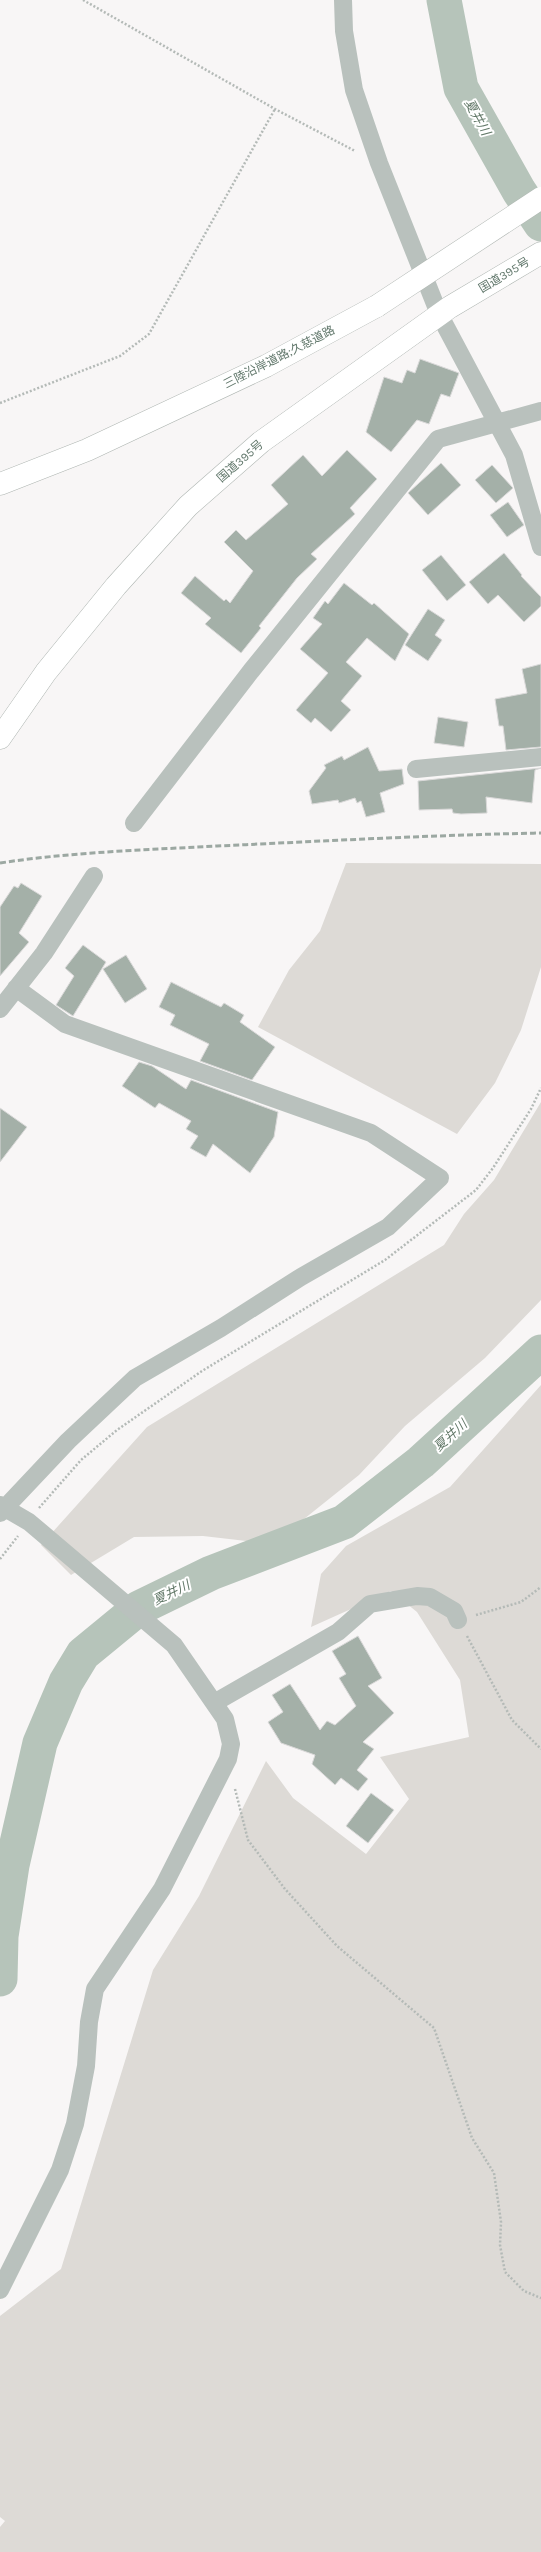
<svg xmlns="http://www.w3.org/2000/svg" width="541" height="2552" font-family="Karla,'Noto Sans JP',sans-serif">
<style>
.green{fill:#dddad6}
.lines{fill:none;stroke-linecap:round;stroke-linejoin:round}
.river{stroke:#b6c4ba;stroke-width:35}
.building{fill:#a4b0a8;stroke:#dad9d9}
.trunk-casing{stroke:#aeb5b1;stroke-width:23}
.motorway-casing{stroke:#aeb5b1;stroke-width:23}
.path{stroke:#b4bab7;stroke-width:2.5;stroke-dasharray:2 2;stroke-linecap:butt}
.minor{stroke:#b9c1bd;stroke-width:18}
.trunk{stroke:#fff;stroke-width:22}
.motorway{stroke:#fff;stroke-width:22}
.rail{stroke:#9ca8a2;stroke-width:3;stroke-dasharray:6 3;stroke-linecap:butt}
.motorway-bridge-casing{stroke:#aeb5b1;stroke-width:23;stroke-linecap:butt}
.motorway-bridge{stroke:#fff;stroke-width:22}
.labels{text-anchor:middle;stroke-width:4;stroke-linejoin:round;paint-order:stroke}
.street-label{font-size:12px;fill:#62786c;stroke:#fff}
.water-label{font-size:13px;font-style:italic;fill:#627868;stroke:#fff}
</style>
<rect width="100%" height="100%" fill="#f8f6f6"/>
<path class="green" d="M346,863l195,1v103l-20,63 -26,53 -38,51 -199,-107 31,-57 31,-39z
M541,1102v198l-56,58 -80,68 -46,49 -80,64 -24,3 -52,-6 -69,1 -63,38 -30,-30 106,-118 297,-182 20,-31 30,-34z
M541,1385v1167h-541v-25l5,-6 -5,-4v-201l61,-47 92,-299 46,-74 67,-135 27,37 73,56 43,-55 -29,-42 89,-20 -9,-57 -43,-68 -26,-21 -80,36 10,-53 25,-28 104,-59z"/>
<g class="lines">
<path class="river" d="M444,0l17,88 58,103 22,33
M0,1979l1,-43 11,-71 28,-122 26,-61 17,-28 56,-46 72,-35 133,-51 77,-60 120,-110"/>
</g>
<path class="building" d="M420,359l39,14 -9,24 -9,-3 -12,30 -12,-4 -26,32 -25,-20 18,-55 18,6 5,-13 8,3z
M347,450l30,29 -27,29 5,6 -44,40 6,5 -20,19 -38,48 2,2 -20,25 -36,-29 6,-6 -30,-25 14,-17 29,25 2,-2 4,4 23,-32 -29,-29 12,-12 10,10 42,-36 -17,-19 32,-30 19,21z
M441,463l20,22 -33,30 -20,-22z
M492,465l21,23 -17,15 -21,-23z
M508,502l16,23 -17,12 -17,-22z
M504,553l18,22 -1,1 20,21v9l-17,16 -26,-27 -10,9 -19,-22z
M441,555l25,30 -19,16 -25,-31z
M344,583l28,22 2,-2 35,31 -14,27 -28,-23 -21,24 16,14 -21,25 10,9 -20,22 -16,-14 -4,5 -15,-13 32,-37 -28,-24 22,-25 -9,-6 12,-17 3,3z
M428,609l17,11 -10,15 7,5 -14,21 -23,-16z
M541,664v83l-35,3 -3,-24h-4l-4,-27 32,-6 -5,-24z
M438,717l30,5 -4,25 -30,-4z
M368,747l11,24 23,-2 2,15 -24,9 5,19 -19,5 -5,-16 -4,2 -2,-5 -16,5 -1,-3 -26,4 -3,-13 17,-23 -2,-3 18,-9 2,4z
M541,768l-6,2 -3,33 -46,-6 1,16 -26,1 -8,-1 -1,-4 -33,1 -1,-29z
M21,883l21,13 -23,37 10,9 -29,34v-69l14,-21 4,2z
M83,945l23,17 -33,54 -17,-11 18,-29 -9,-8z
M126,955l21,34 -22,14 -22,-34z
M171,982l50,25 3,-4 20,12 -4,7 35,25 -23,33 -52,-19 9,-17 -39,-19 5,-10 -16,-8z
M139,1062l13,4 34,23 5,-9 87,32 -4,25 -24,36 -37,-29 -7,13 -16,-9 8,-12 -12,-7 5,-8 -32,-18 -4,5 -33,-22z
M0,1108l27,19 -27,35z
M358,1636l24,42 -14,8 26,27 -31,29 11,7 -17,21 11,9 -10,12 -17,-13 -6,7 -23,-21 3,-9 -34,-12 -13,-21 15,-10 -11,-17 18,-11 30,46 7,-9 8,4 21,-19 -17,-28 7,-4 -14,-23z
M371,1793l23,17 -26,33 -22,-17z"/>
<g class="lines">
<defs>
<path id="trunk" d="M0,738l46,-66 70,-86 72,-80 73,-64 189,-135 91,-54"/>
<path id="motorway" d="M0,484l87,-34 179,-84 111,-60"/>
</defs>
<use href="#trunk" class="trunk-casing"/>
<use href="#motorway" class="motorway-casing"/>
<path class="path" d="M83,0l192,109 80,42
M0,403l120,-47 29,-22 126,-225
M39,1508l42,-48 36,-30 85,-59 183,-111 91,-70 17,-22 38,-59 10,-21
M0,1559l18,-23
M476,1615l45,-13 20,-15
M467,1636l45,84 29,29
M235,1789l13,51 37,49 52,57 97,82 38,110 22,35 7,49 -1,23 5,27 19,19 17,7"/>
<path class="minor" d="M343,0l1,31 10,59 25,73 60,151 75,141 27,92
M416,769l125,-12
M134,823l117,-152 187,-232 103,-28
M0,1009l44,-56 50,-77
M0,1505l29,17 145,123 51,74 6,25 -3,15 -66,130 -67,100 -6,33 -3,44 -11,58 -15,46 -60,120
M0,1513l68,-72 67,-63 86,-50 80,-51 87,-50 52,-49 -69,-45 -306,-109 -49,-36
M214,1703l124,-71 32,-28 47,-8 13,1 24,14 4,9"/>
<use href="#trunk" class="trunk"/>
<use href="#motorway" class="motorway"/>
<path class="rail" d="M0,863c72,-11 145,-13 217,-17 108,-5 216,-11 324,-13"/>
<defs>
<path id="motorway-bridge" d="M377,306l164,-108"/>
</defs>
<use href="#motorway-bridge" class="motorway-bridge-casing"/>
<use href="#motorway-bridge" class="motorway-bridge"/>
</g>
<g class="labels">
<g class="street-label">
<text transform="translate(504 275) rotate(-31)" y="4">国道395号</text>
<text transform="translate(279 357) rotate(-27)" y="4">三陸沿岸道路;久慈道路</text>
<text transform="translate(240 461) rotate(-41)" y="4">国道395号</text>
</g>
<g class="water-label">
<text transform="translate(478 117) rotate(61)" y="5">夏井川</text>
<text transform="translate(450 1435) rotate(-42)" y="5">夏井川</text>
<text transform="translate(171 1592) rotate(-26)" y="5">夏井川</text>
</g>
</g>
</svg>
